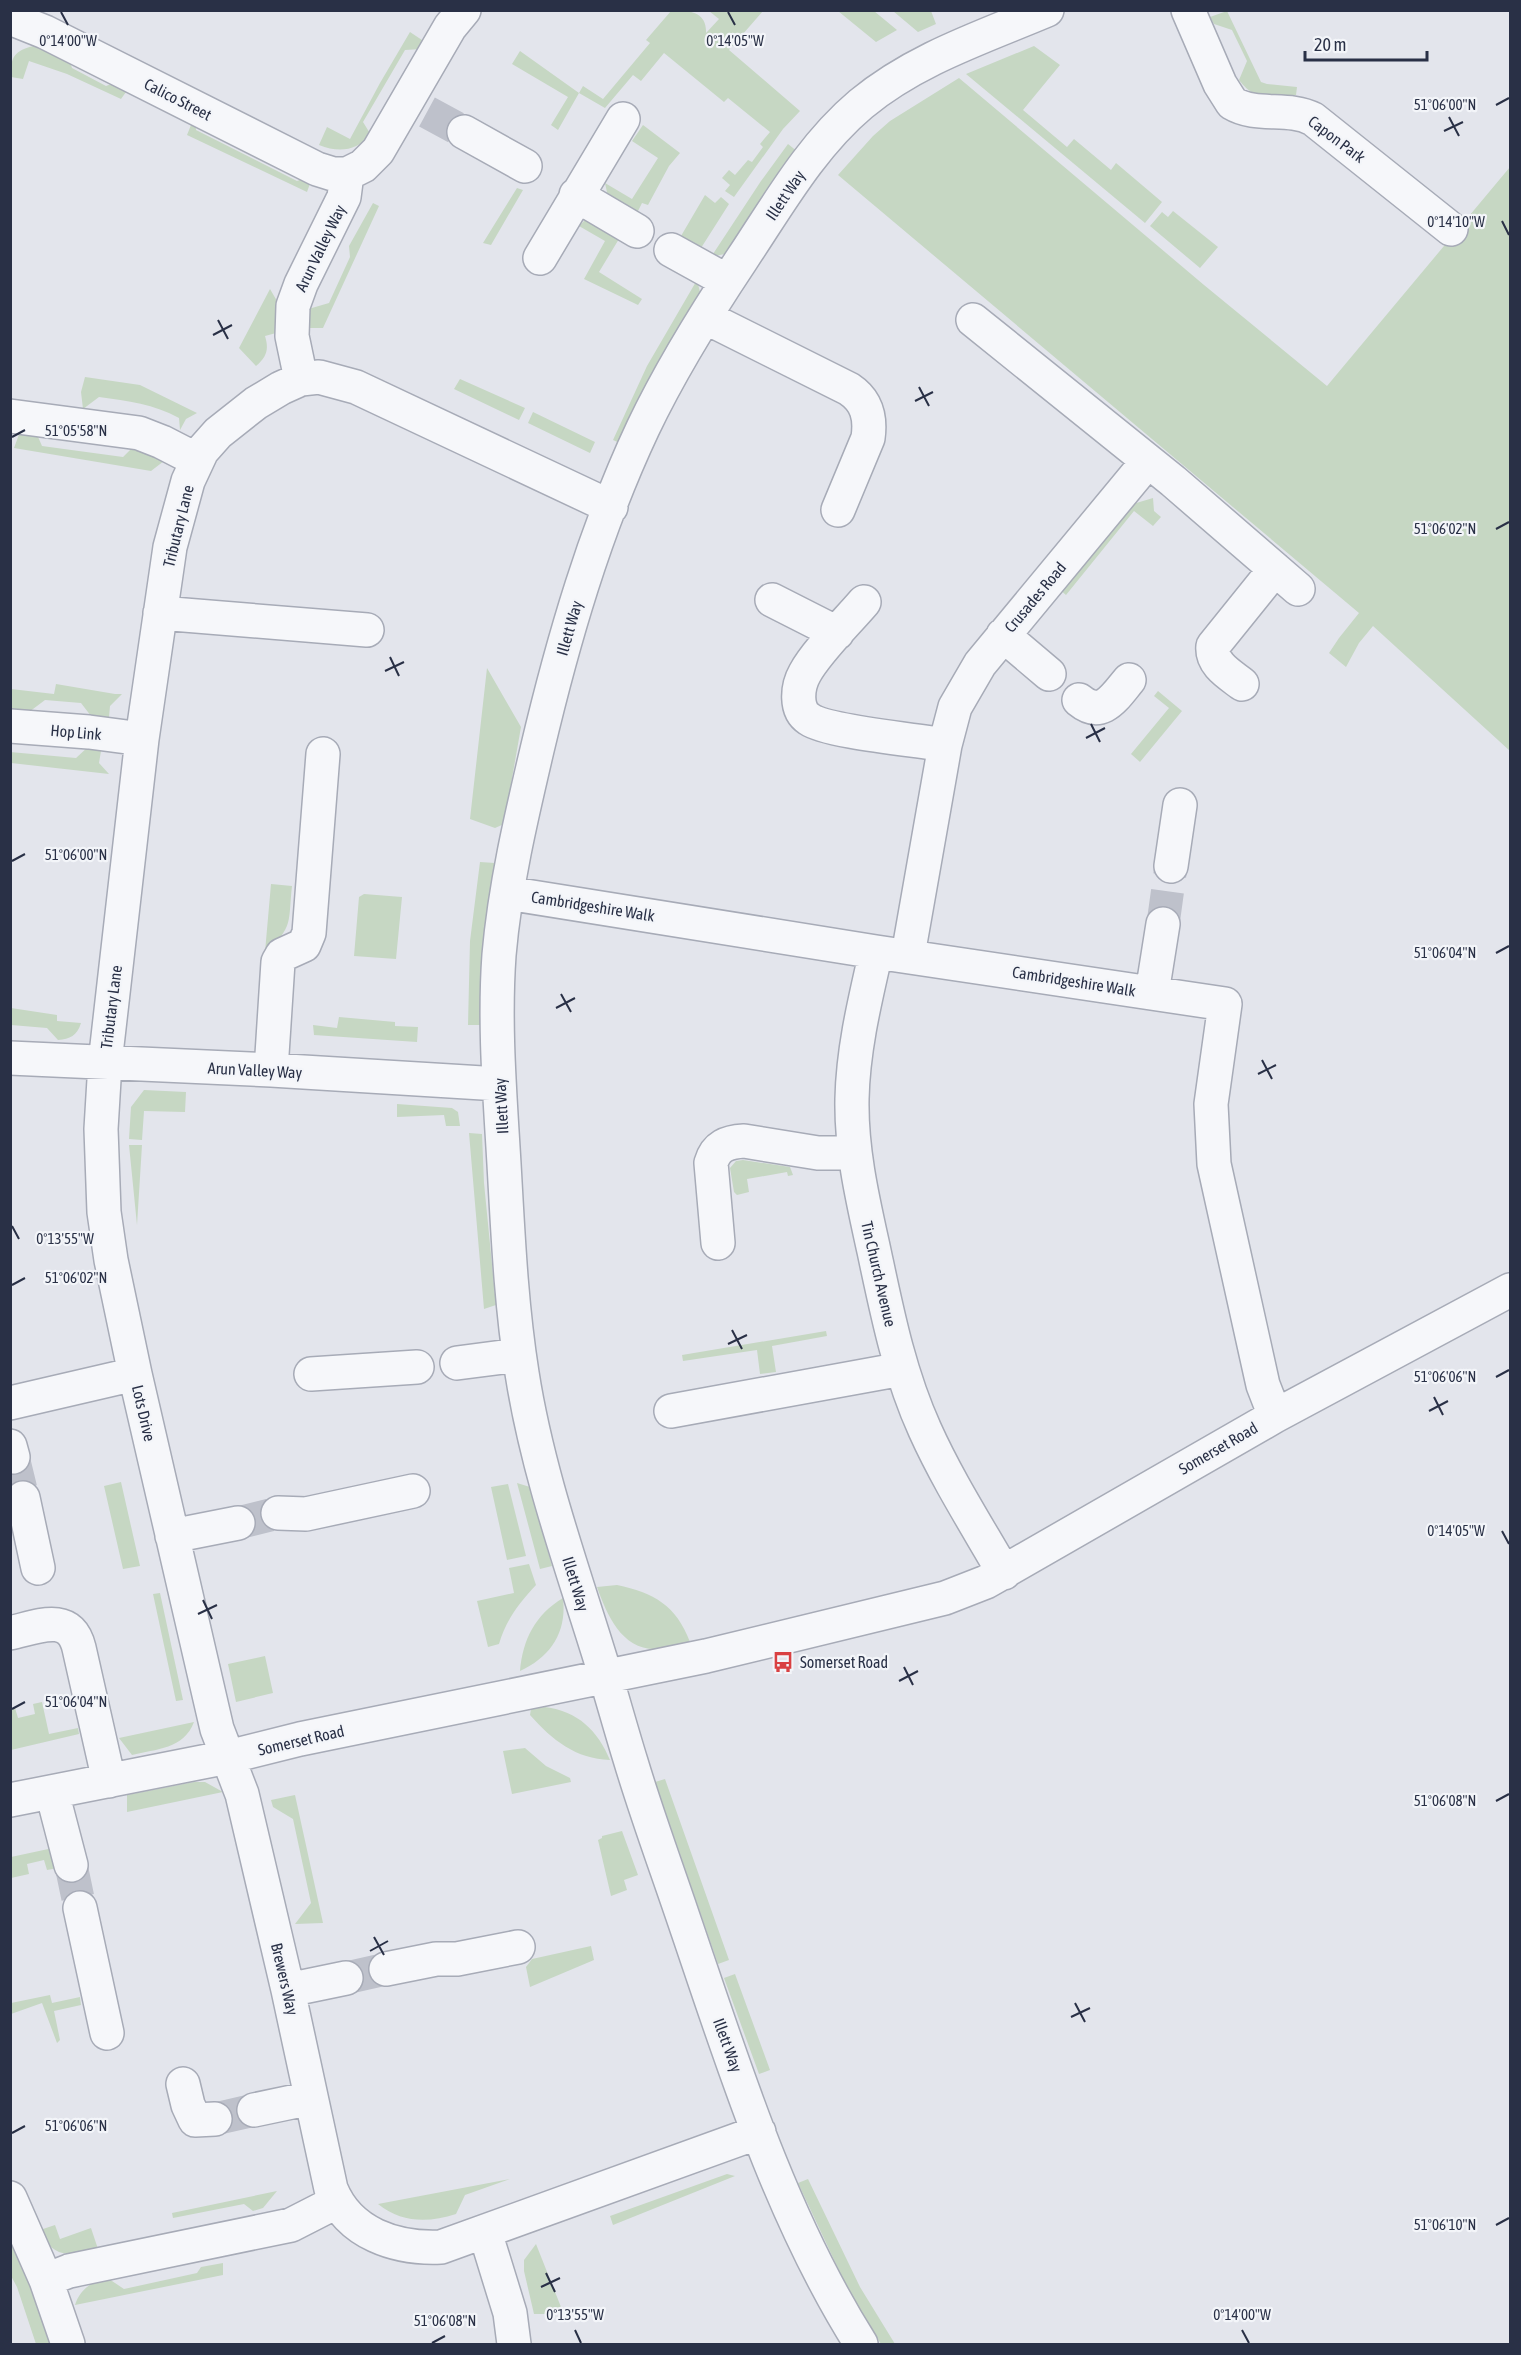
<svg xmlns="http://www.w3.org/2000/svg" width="1521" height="2355" font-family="'Asap Condensed',sans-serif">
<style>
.green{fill:#c6d7c3}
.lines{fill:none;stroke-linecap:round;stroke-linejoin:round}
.minor-tunnel{stroke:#bec1cb;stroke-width:33;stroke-dasharray:33 16;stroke-linecap:butt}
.minor-casing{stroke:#a7abb7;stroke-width:36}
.minor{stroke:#f6f7fa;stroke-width:33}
.ticks{fill:none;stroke:#293046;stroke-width:2}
.labels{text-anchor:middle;stroke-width:4.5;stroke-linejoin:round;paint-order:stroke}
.street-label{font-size:16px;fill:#293046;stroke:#f3f5f9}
.poi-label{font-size:16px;fill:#293046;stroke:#f3f5f9;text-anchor:start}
.ticks-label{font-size:15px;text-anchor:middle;fill:#293046;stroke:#f3f5f9;stroke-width:4.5;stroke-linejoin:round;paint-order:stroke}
</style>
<rect width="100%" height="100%" fill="#e3e5ec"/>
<path class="green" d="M671,11c17,-1 36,0 35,22l13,-14 -10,-8h54l-34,39 71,61 -17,18 -49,68 -9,-6 5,-6 -8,-7 7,-8 6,5 13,-15 4,2 11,-15 -3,-3 10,-12 -42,-34 -4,4 -60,-49 -23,28 -8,-6 -28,33 -26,-15 -21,37 -7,-5 17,-28 -56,-33 8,-13 59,42 4,-7 20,13 47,-56 -4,-3z
M838,11h36l23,19 -21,12z
M893,11h38l5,13 -18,8z
M1227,11l34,71 6,2 30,3 -1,8c-25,0 -40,8 -57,-15l8,-19 -15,-31 -18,-6 -4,-7z
M410,32l15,10 -4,7 -16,1 -42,72 8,13c-15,16 -32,18 -52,10l8,-18 23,12 30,-56z
M37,45l30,8 5,15 34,18 16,-6 9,5 -10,14 -54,-25 -38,-13 -6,18 -12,-2c-1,-22 5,-27 26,-32z
M1034,46l26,19 -37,45 44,37 7,-8 37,31 5,-7 46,39 -17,21 -179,-149z
M959,78l245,207 123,101 183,-219v584l-137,-125 -14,17 -13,24 -17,-14 10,-15 20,-25 -521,-438 35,-39 17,-15z
M195,115l1,15 101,51 16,-6 -6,17 -120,-57z
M643,125l37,28 -11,13 -21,39 -6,-2 -6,12 -28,-18 -3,-14 27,16 26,-41 -26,-17z
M788,144l10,8 -69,101 -18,4 50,-76z
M517,188l6,2 -32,55 -8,-2z
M705,195l10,8 6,-6 8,7 -28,44 -20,-12z
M373,203l6,3 -56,122h-18v-18l24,-7 21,-46 -1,-11z
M1173,211l45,36 -18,21 -50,-42 12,-14 6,5z
M590,220l32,14 -23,38 43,27 -4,6 -54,-26 21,-38 -26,-15 5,-5z
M697,280l4,16 -77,149 -11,-5 34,-74z
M270,289l7,12 -1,32 -11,3c4,13 2,21 -9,30l-17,-18z
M85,377l55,8 57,28 -11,6 -6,11 -1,-12c-25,-14 -51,-17 -80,-21l-16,12 -2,-17z
M460,379l65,29 -6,12 -65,-31z
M533,412l62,30 -5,11 -62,-30z
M21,429l14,1 7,16 81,11 12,-12 29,16 -13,10 -137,-23z
M1153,498l1,13 7,6 -8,9 -19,-15 -68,84 -7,-6 74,-85z
M487,668l34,59 -17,97 -9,4 -25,-9z
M56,684l59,10h7l-12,12 -1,11 -18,-1 -10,-13 -36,-3 -16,12h-18v-23l43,5z
M1158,691l24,20 -42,51 -9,-8 38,-46 -15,-12z
M89,746l12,5 -2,12 10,11 -98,-11 -1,-11 66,6z
M480,862l15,1 -12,82 -3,80h-12l2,-84z
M271,884l21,2c-4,35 2,42 -27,66z
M364,894l38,3 -6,62 -42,-3 5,-59z
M11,1008l46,7v6l24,2c-4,13 -11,16 -23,17l-11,-12 -36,-3z
M339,1017l56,5v4l23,1 -1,15 -103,-7 -1,-10 24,3z
M144,1090l42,2 -1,20 -41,-1 -2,29 -13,-1 2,-32z
M397,1104l55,4 6,4 2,14h-14l-2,-11 -47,2z
M469,1133l13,1 2,49 12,122 -12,4z
M129,1145h13l-5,80z
M743,1160l47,7 3,8 -5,1 -1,-4 -40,7 2,13 -12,3 -3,-3 -4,-24 6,-7z
M826,1331l1,5 -55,10 4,26 -16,2 -3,-24 -74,11 -1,-6z
M121,1482l19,84 -17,3 -19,-83z
M517,1483l13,4 22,79 -12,3z
M508,1484l18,72 -19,4 -16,-73z
M529,1564l7,21c-17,18 -30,35 -37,59l-11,3 -11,-46 37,-8 -5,-25z
M617,1585c37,8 59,20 73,57 -10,2 -22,6 -32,7 -36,2 -51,-34 -61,-62z
M160,1593l23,107 -7,1 -23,-107z
M563,1598c4,34 -12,59 -43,73 3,-32 15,-56 43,-73z
M265,1656l8,37 -37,9 -8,-38z
M42,1702l7,32 29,-6 1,6 -68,16v-41l4,-1 3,10 17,-4 -2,-10z
M545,1707c33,4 53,24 65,53 -34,-1 -58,-20 -80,-45l1,-6z
M194,1722c-10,27 -38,27 -62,33l-13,-17z
M525,1748l21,18 24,12 1,4 -59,12 -9,-43z
M665,1779l64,181 -11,4 -63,-182z
M194,1782h11l18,10 -96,20v-17z
M295,1795l28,128 -28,1 16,-21 -18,-84 -20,-12 -2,-7z
M622,1831l16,44 -14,5 3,10 -16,6 -13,-56 4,-2v-2z
M53,1848l5,20 -11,2 -3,-10 -17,4 2,10 -18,4v-21z
M591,1946l3,14 -64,27 -4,-20 6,-8z
M735,1974l35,96 -11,4 -35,-96z
M50,1995l2,8 28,-6 1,8 -27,6 6,29 -3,3 -15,-40 -31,11v-11z
M727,2174l8,2 -122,49 -3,-9z
M510,2179l-45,16 -9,19c-28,9 -54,9 -78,-10z
M808,2179l52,108 35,57h-14l-31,-50 -52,-111z
M277,2191l-14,17 -10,3 -9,-7 -71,14 -1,-5z
M55,2225l5,14 31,-11 7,21c-32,6 -40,11 -61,-18z
M10,2232l42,112h-16l-19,-57 -6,-11z
M536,2244l25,63 -17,7h-10l-10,-43v-11z
M223,2263v12l-148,30c5,-16 17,-23 31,-28l18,12 73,-16 4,-6z"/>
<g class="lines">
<path class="minor-tunnel" d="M427,112l37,20
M1163,924l8,-58
M13,1457l10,41
M238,1523l40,-10
M71,1865l9,43
M346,1978l40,-9
M215,2119l39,-9"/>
<defs>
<path id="minor" d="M1188,10l32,74 12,19c25,15 56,3 81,16l138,110
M10,18l35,14 272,137 16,5h14
M464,132l61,34
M576,195l61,36
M671,250l56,31
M540,258l83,-139
M705,317l144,72c18,12 22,28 19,49l-30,72
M973,320l200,161 125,108
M301,379l-9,-43 1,-30 8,-22 43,-87 3,-23 16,-8 15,-15 72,-124 14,-17
M10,416l129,17 23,9 35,18
M611,507l-255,-120 -37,-10 -18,2 -20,9 -25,15 -38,30 -16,18 -14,30 -18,66 -28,192 -37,324 -4,66 3,83 7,48 24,114 82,355 25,65 46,196 43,199c18,45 65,60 110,58l318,-115
M772,600l65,33
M864,602c-17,20 -47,49 -59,71 -8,14 -10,37 4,46 18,13 109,21 136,26
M160,613l207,17
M1003,635l46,39
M1242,684c-13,-10 -31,-20 -29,-38l62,-77
M1079,700c23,19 35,-2 50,-20
M10,726l79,6 53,7
M1171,866l9,-61
M507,893l369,59 349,52 -14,100 3,60 49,221 12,31
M876,952c-11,48 -23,97 -24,147 -1,52 11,102 22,152 13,61 25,122 51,179 22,49 52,96 79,143
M908,955l37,-210 10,-38 25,-43 168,-203
M1152,993l11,-69
M10,1058l261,12 228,14
M271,1070l7,-108 4,-7 22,-10 5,-12 14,-179
M718,1243l-7,-80c5,-17 16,-21 33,-22l74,12h37
M457,1363l62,-8
M311,1374l106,-7
M10,1403l125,-29
M671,1411l231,-42
M10,1446l3,11
M23,1498l15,70
M278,1513l28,1 107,-23
M172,1536l66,-13
M10,1633c27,-6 60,-22 69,15l30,133
M52,1792l19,73
M10,1800l218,-43 72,-18 406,-83 239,-58 41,-16 289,-166 235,-126
M80,1908l27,125
M386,1969l50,-10h21l61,-12
M288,1990l58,-12
M183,2084l5,21 7,15 20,-1
M254,2110l57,-12
M10,2198l36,82 22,64
M485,2232l25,81 4,31
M46,2280l23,-9 222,-46 45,-23
M861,2344c-83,-131 -130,-287 -180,-433 -17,-50 -35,-99 -50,-149 -9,-29 -17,-58 -26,-88 -30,-99 -67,-198 -83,-301 -11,-69 -14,-139 -18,-209 -4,-69 -10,-139 -5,-209 6,-69 22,-137 38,-205 26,-110 58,-220 106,-322 28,-59 63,-115 99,-169 36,-54 69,-113 119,-155 54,-45 122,-67 186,-94"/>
</defs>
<use href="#minor" class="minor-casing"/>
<use href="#minor" class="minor"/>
</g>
<path class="ticks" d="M61,12l7,13M728,12l7,13M1496,105l13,-7M1449,117l10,19M1444,131l19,-9M1502,221l7,14M218,320l10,19M213,335l19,-10M919,387l10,19M915,401l18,-9M12,437l13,-7M1496,529l13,-7M390,657l9,19M385,671l19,-9M1091,724l9,18M1086,738l19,-10M12,861l13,-7M1496,953l13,-7M561,994l10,18M556,1008l19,-10M1262,1060l10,19M1258,1074l18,-9M12,1226l7,13M12,1285l13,-7M732,1330l10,19M728,1344l19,-9M1496,1377l13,-7M1434,1397l9,18M1429,1411l19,-10M1502,1531l7,13M203,1600l9,19M198,1614l19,-9M904,1667l9,18M899,1681l19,-10M12,1709l13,-7M1496,1801l13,-7M374,1937l10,18M370,1951l18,-10M1075,2003l10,19M1071,2017l19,-9M12,2133l13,-7M1496,2225l13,-7M546,2273l9,19M541,2287l19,-9M575,2330l6,13M1242,2330l7,13M432,2343l13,-7"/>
<defs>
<symbol id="bus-bare" viewBox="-9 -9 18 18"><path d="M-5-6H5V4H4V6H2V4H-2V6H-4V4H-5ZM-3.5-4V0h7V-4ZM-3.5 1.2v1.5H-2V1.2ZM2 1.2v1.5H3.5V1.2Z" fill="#d94042" stroke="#f3f5f9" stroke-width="2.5" paint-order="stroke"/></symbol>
</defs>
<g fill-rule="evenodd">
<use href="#bus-bare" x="768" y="1647" width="30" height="30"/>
</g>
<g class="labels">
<g class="street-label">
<text transform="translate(178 99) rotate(27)" y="6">Calico Street</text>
<text transform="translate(1337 139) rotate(37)" y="6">Capon Park</text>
<text transform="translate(785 195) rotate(-56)" y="6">Illett Way</text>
<text transform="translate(320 248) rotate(-64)" y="6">Arun Valley Way</text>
<text transform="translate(178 526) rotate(-76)" y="6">Tributary Lane</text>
<text transform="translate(1035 597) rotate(-50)" y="6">Crusades Road</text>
<text transform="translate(569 628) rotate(-74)" y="6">Illett Way</text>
<text transform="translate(76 732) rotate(5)" y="6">Hop Link</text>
<text transform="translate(593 906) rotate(9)" y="6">Cambridgeshire Walk</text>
<text transform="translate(1074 981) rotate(9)" y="6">Cambridgeshire Walk</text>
<text transform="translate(111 1007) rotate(-83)" y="6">Tributary Lane</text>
<text transform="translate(255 1070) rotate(3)" y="6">Arun Valley Way</text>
<text transform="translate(501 1106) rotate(-93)" y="6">Illett Way</text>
<text transform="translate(879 1274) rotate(77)" y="6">Tin Church Avenue</text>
<text transform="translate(144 1413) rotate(77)" y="6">Lots Drive</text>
<text transform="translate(1218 1448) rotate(-30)" y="6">Somerset Road</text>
<text transform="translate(576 1584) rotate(73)" y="6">Illett Way</text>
<text transform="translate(301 1740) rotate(-13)" y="6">Somerset Road</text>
<text transform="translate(285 1979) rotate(77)" y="6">Brewers Way</text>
<text transform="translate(728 2045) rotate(70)" y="6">Illett Way</text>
</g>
<g class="poi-label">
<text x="800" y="1668">Somerset Road</text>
</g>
</g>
<g class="ticks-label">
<text x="68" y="46">0°14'00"W</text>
<text x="735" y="46">0°14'05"W</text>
<text x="1445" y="110">51°06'00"N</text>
<text x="1456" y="227">0°14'10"W</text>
<text x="76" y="436">51°05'58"N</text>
<text x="1445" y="534">51°06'02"N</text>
<text x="76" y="860">51°06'00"N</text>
<text x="1445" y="958">51°06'04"N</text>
<text x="65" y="1244">0°13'55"W</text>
<text x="76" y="1283">51°06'02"N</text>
<text x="1445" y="1382">51°06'06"N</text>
<text x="1456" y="1536">0°14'05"W</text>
<text x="76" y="1707">51°06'04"N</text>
<text x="1445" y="1806">51°06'08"N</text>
<text x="76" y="2131">51°06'06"N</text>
<text x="1445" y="2230">51°06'10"N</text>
<text x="575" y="2320">0°13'55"W</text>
<text x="1242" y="2320">0°14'00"W</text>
<text x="445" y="2326">51°06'08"N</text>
</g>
<rect width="1521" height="2355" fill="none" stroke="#293046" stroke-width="24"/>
<path d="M1305 51v9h122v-9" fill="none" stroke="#293046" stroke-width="3"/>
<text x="1314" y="51" font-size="18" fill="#293046" stroke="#f3f5f9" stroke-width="4.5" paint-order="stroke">20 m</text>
</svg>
